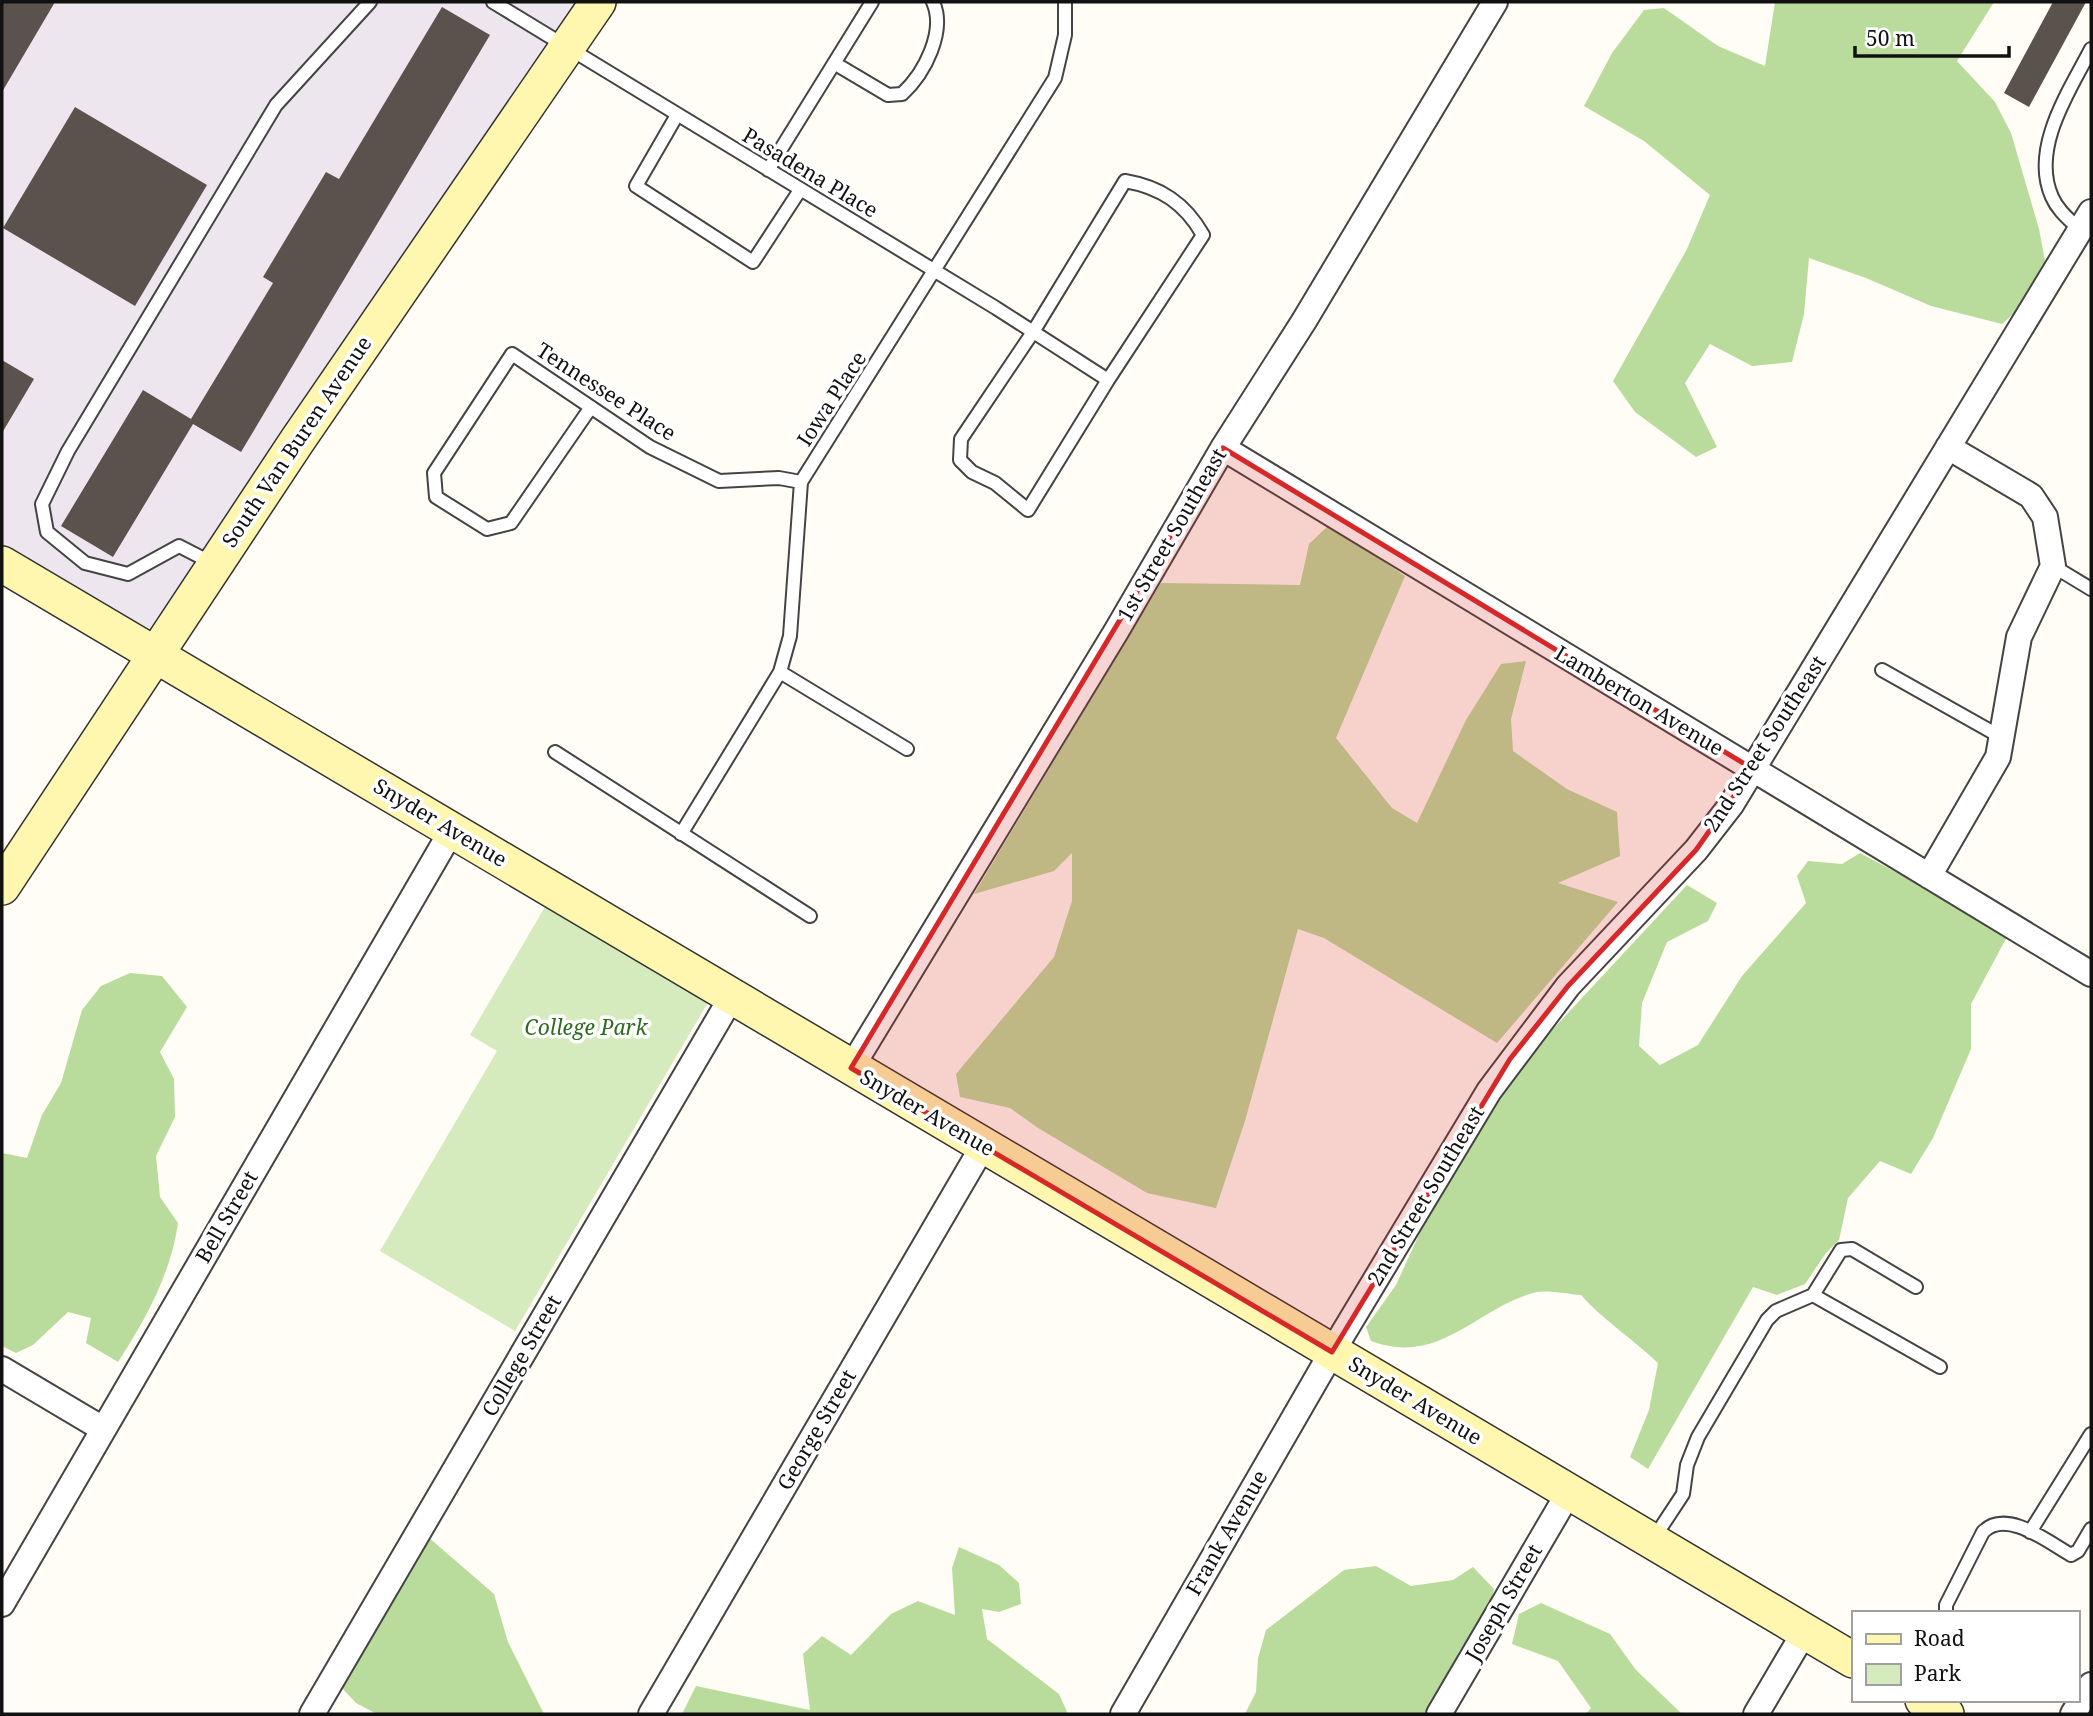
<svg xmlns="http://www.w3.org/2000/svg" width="2093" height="1716" font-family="'Noto Serif',serif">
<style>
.industrial{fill:#eee6ef}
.green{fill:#d5ebbd}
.forest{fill:#b9dc9c}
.building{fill:#5a524d}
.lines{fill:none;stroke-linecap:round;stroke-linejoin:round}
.lane-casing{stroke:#444;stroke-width:16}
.street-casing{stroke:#444;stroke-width:28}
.secondary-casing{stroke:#333;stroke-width:38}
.lane{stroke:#fff;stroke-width:12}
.street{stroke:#fff;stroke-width:24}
.secondary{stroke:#fff6b0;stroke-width:35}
.marked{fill:#d62828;fill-opacity:0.2;stroke:#d62828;stroke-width:5;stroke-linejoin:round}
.labels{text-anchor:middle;stroke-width:7;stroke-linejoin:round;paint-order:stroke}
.street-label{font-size:21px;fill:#111;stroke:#fff}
.park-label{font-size:21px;font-style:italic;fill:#2f6b1f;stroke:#fff}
</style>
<rect width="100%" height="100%" fill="#fffdf5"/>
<path class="industrial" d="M2,2h596l-442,654 -154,-92z"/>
<path class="green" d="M549,900l161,99 -195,332 -135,-80 117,-200 -27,-16z"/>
<path class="forest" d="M1775,2h219l-37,59 38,41 16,31 28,96 10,53 -47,42 -71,-18 -65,-28 -57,-20 -5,56 -12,48 -40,4 -42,-22 -25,39 32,64 -21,10 -61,-45 -22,-31 74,-132 23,-54 -66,-54 -60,-35 28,-53 32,-43 20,-2 54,38 47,20z
M1329,525l76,51 -69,162 56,70 25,15 49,-103 35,-56 25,-3 -15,58 2,32 54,38 50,23 3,44 -62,27 60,19 -121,141 -173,-105 -26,-9 -53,192 -29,87 -69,-15 -109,-65 -28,-20 -50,-11 -4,-23 98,-117 18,-56v-48l-18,18 -80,23 187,-311 139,2 9,-41z
M1860,853l149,80 -38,71v45l-38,89 -22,36 -31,-13 -32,37 -9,42 -13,13 -21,31 -28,11 -24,-8 -105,182 -18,-12 19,-47 9,-47c-25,-24 -54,-42 -77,-68 -13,-1 -31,-5 -44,-3 -60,14 -96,75 -166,49l-5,-14 30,-42 32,-70 87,-145 172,-185 30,18 -9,18 -41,21 -25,61 -3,43 21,19 38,-20 44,-69 64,-73 -9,-27 11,-15 34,3z
M130,973l32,3 25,31 -27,45 14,27 1,38 -19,39 4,41 18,26c-7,50 -32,96 -60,139l-32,-19 5,-25 -23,-6 -35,33 -17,8 -14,-7v-193l25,5 15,-43 19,-32 21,-73 19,-24z
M427,1536l67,58 14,48 36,72h-167l-21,-11 -15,-16z
M959,1547l40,18 20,18 2,21 -22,8 -17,-3 5,30 72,55 9,20h-386l14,-28 114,24 -7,-56 19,-18 29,19 40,-41 27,-13 37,14 -3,-47z
M1376,1566l35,20 42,-6 20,-13 21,22 -6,30 -29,32 -13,36 -16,27h-185l11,-22 2,-34 8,-28 78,-60z
M1541,1603l69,31 26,36 46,44h-96l5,-6 -33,-47 -46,-17 7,-30z"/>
<path class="building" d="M2,2h53l-53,90z
M2053,2h33l-57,105 -25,-14z
M442,7l48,28 -249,417 -48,-28 -80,133 -52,-31 82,-136 48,29 82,-136 -10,-6 63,-105 13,7z
M75,107l132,78 -72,121 -132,-78z
M2,360l32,19 -32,54z"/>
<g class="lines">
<defs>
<path id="lane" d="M493,2l503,306 112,72
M834,63l54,32 14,-1c23,-21 44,-63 31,-92
M677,115l-41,71 117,76 47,-72
M768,170l104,-168
M1125,181c35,6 60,22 78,54l-95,145 -80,130 -33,-27 -23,-11 -12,-12 1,-21 72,-107z
M2080,230c-10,-10 -22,-19 -28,-33 -22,-49 18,-107 39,-148
M591,407l-80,116 -24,6 -51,-32 -2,-24 78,-119 138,93 69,34 60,-3 22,4
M214,564l-35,-18 -51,28 -43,-11 -38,-31 -5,-28 26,-53 208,-346 94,-103
M2053,566l38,23
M1882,670l119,67
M780,672l127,77
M555,752l255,164
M681,834l99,-162 10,-36 11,-154 254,-404 10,-43v-33
M1813,1295l127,72
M2030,1532l61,-98
M1654,1538l29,-44 4,-29 11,-28 69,-117 9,-9 37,-16 28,-45 11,-1 64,38
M1946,1613v-8l37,-73c23,-24 65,10 88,23l7,-4 13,-22"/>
<path id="street" d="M1223,448l868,526
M1929,876l69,-119 21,-120 34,-71 -8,-49 -14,-21 -83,-49
M851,1068l266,-438 106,-182 81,-127 191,-319
M2,1369l101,60
M2,1604l450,-774
M312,1714l419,-716
M651,1714l332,-568
M1123,1714l209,-362 157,-261 79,-105 128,-136 35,-45 360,-593
M1439,1714l130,-222
M1756,1714l49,-83
M2073,1714l18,-29"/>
<path id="secondary" d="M2,564l1851,1096
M2,887l295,-446 301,-439
M1923,1700l23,14"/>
</defs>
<use href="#lane" class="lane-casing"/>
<use href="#street" class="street-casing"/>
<use href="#secondary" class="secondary-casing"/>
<use href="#lane" class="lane"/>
<use href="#street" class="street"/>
<use href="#secondary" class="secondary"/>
</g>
<path class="marked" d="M1223,448l530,321 -57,81 -128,136 -58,73 -178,293 -481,-284z"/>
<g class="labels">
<g class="street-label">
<text transform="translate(810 173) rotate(31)" y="7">Pasadena Place</text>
<text transform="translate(606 392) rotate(33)" y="7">Tennessee Place</text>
<text transform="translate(832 399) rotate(-57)" y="7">Iowa Place</text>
<text transform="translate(297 442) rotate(-56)" y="7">South Van Buren Avenue</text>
<text transform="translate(1172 535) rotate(-60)" y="7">1st Street Southeast</text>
<text transform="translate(1639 701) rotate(31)" y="7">Lamberton Avenue</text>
<text transform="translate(1765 744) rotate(-57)" y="7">2nd Street Southeast</text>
<text transform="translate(440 823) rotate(31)" y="7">Snyder Avenue</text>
<text transform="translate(927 1113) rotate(30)" y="7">Snyder Avenue</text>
<text transform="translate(1426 1196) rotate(-59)" y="7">2nd Street Southeast</text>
<text transform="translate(227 1217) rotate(-60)" y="7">Bell Street</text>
<text transform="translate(522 1356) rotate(-60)" y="7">College Street</text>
<text transform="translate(1415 1401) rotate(31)" y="7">Snyder Avenue</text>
<text transform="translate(817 1430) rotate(-60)" y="7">George Street</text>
<text transform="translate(1227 1533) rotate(-60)" y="7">Frank Avenue</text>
<text transform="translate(1504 1603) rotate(-60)" y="7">Joseph Street</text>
</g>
<g class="park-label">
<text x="586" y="1035">College Park</text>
</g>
</g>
<rect width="2093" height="1716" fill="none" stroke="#111111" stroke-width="7"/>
<rect x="1852" y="1611" width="228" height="91" fill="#ffffff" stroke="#a0a0a0" stroke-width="2"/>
<rect x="1866" y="1634" width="35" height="10" fill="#fff6b0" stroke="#a0a0a0" stroke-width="2"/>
<text x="1914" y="1646" font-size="21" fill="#111111">Road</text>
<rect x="1866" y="1664" width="35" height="21" fill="#d5ebbd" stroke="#a0a0a0" stroke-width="2"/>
<text x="1914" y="1681" font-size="21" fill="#111111">Park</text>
<path d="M1855 46v10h154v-10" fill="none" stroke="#111111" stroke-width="3.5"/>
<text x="1866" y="46" font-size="21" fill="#111111" stroke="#ffffff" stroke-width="5" paint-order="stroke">50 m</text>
</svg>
